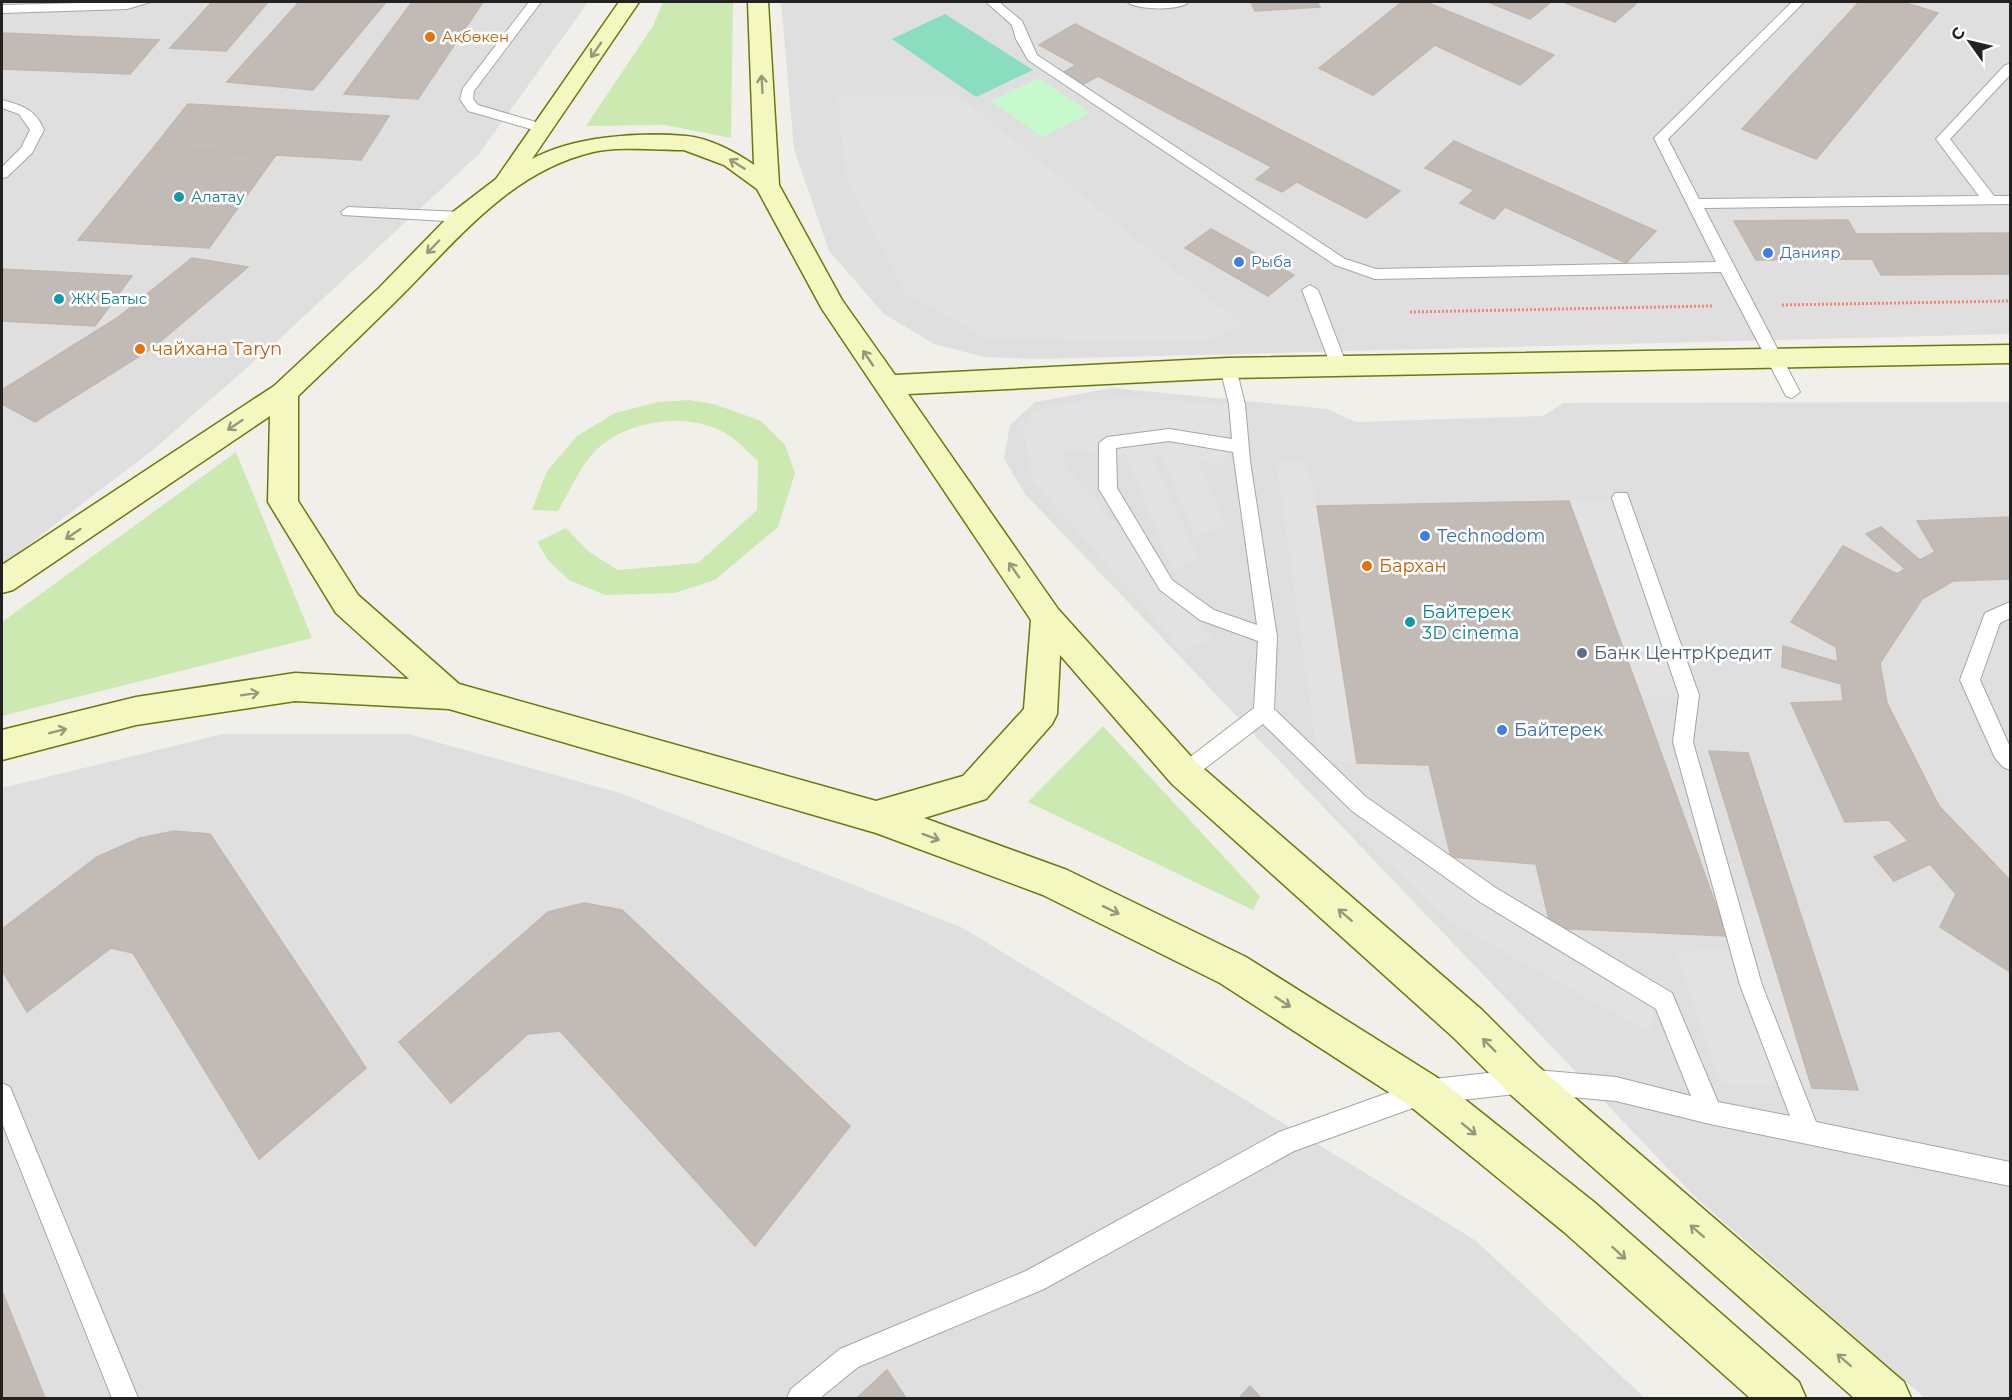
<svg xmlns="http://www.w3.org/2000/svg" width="2012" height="1400" font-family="Montserrat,sans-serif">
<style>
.residential{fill:#dfdfdf}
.grass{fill:#cce9b1}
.park{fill:#c8f9cd}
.pitch{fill:#8addbf}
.parking{fill:#e2e2e2}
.building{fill:#c2bbb5;stroke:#c3b6ab;stroke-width:1.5}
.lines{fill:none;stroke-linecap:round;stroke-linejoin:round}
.lane-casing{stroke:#a6a6a6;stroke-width:2}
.secondary-casing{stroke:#6b7908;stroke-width:3}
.path{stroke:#f68475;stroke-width:3;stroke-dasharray:2 2;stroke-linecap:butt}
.lane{fill:#fff;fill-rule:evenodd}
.secondary{fill:#f4f8c0;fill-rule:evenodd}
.oneway{stroke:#969879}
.food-dot{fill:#e8710a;stroke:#fff;stroke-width:2}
.culture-dot{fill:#0f9aa8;stroke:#fff;stroke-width:2}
.shop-dot{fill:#3f7fe0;stroke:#fff;stroke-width:2}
.service-dot{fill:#5c6f8a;stroke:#fff;stroke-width:2}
.labels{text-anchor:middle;stroke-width:5;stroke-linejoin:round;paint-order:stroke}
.far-food-label{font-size:15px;fill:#c56008;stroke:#fff;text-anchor:start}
.far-culture-label{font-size:15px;fill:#0d838f;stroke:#fff;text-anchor:start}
.far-shop-label{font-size:15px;fill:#366cbe;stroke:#fff;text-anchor:start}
.food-label{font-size:18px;fill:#c56008;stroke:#fff;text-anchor:start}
.shop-label{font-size:18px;fill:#366cbe;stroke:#fff;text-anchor:start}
.culture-label{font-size:18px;fill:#0d838f;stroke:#fff;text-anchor:start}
.service-label{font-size:18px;fill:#4e5e75;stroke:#fff;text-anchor:start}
</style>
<rect width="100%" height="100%" fill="#f1efe9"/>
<path class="residential" d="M2,2h586l-109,152 -205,190 -120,105 -152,116z
M781,2h1229v332l-971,25 -55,-2 -50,-13 -50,-30 -55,-63 -35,-102z
M1113,388l214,21 29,13 187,-6 20,-13 447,-1v996h-85l-230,-201 -669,-702 -22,-36 6,-34 25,-23z
M223,734h185l212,59 343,135 512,312 170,158h-1643v-610z"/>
<path class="grass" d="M663,2h70l-2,136 -66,-13 -79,1 67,-100z
M689,400l25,4 47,17 24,24 10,28 -17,54 -63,53 -40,13 -70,2 -36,-15 -21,-20 -11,-18 29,-14 23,24 29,18 80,-7 59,-53 1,-49c-9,-8 -18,-18 -28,-25 -38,-26 -104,-17 -136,16 -14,15 -25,40 -36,59l-26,-1 15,-39 30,-35 38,-23 43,-11z
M236,452l76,186 -310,78v-94z
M1103,726l157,170 -7,14 -225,-108z"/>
<path class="park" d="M1039,78l51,35 -48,24 -51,-36z"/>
<path class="pitch" d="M945,14l88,56 -57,27 -84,-58z"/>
<path class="parking" d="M957,95l286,230 -34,16 -219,-1 -85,-47 -60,-116 -7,-80z
M1123,397l108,8 -6,58 -27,-1 29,64 -32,11 -33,-79h-9l46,101 -27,11 -46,-115 -61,-4v14l149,176 -32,9 -151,-171 -7,-50 10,-18 27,-7z
M1306,460l11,46 40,257 -39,-4 -42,-298z
M1609,500l76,196 -44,1 -72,-196z
M1345,774l122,115 193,111 -12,32 -198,-110 -135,-130z
M1726,898l29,3 57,187 -91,-4 -45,-132 57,-4z"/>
<path class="building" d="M212,2h56l-42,49 -56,-3z
M299,2h87l-73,88 -86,-8z
M412,2h71l-65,97 -74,-5z
M1251,2h66l3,5 -65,4z
M1402,2h24l128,53 -34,30 -85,-40 -62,50 -54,-27z
M1488,2h63l-21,17z
M1563,2h75l-23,20z
M1859,2h44l35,11 -122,146 -74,-30z
M1075,24l138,71 -36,23 -79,-42 -16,9 -21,-11 15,-9 -37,-20z
M2,33l157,7 -29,34 -128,-5z
M1213,95l187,96 -34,27 -69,-36 -15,10 -26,-13 16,-12 -95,-49z
M188,104l201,12 -28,44 -208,-12z
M1454,141l202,90 -30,32 -121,-56 -11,12 -34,-16 14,-13 -49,-22z
M153,148l123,7 -67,93 -131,-8z
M1848,220l8,14 154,-1v41l-129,1 -9,-16 -116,1 -22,-39z
M1211,229l83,46 -26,21 -83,-48z
M192,258l56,9 -94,80 -119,75 -33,-18v-14l115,-72z
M2,269l130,7 -37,50 -93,-5z
M1569,501l72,196 86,239 -176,-8 -15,-64 -85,-7 -22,-92 -72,-2 -40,-257z
M2010,517v62l-57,2 -31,18 -42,64 7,40 52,103 71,74v92l-70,-45 16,-33 -26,-30 -36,17 -20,-24 34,-16 -19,-21 -44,2 -54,-119 52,-2 -2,-17 -59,-17 1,-21 55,16 -2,-15 -45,-25 52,-76 54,28 8,-5 -39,-35 15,-7 39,33 15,-8 -18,-31z
M1709,751l39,2 110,337 -46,-2z
M174,831l36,3 156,234 -107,91 -126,-206 -22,-5 -84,64 -25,-42v-41l95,-72 43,-19z
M584,903l38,7 228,216 -95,120 -195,-215 -32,3 -77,69 -52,-61 149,-130z
M2,1291l43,107h-43z
M887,1370l19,28h-49z
M1250,1386l11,12h-22z"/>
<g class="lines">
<defs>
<path id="lane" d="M122,2h29l-24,7 -125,4v-8z
M529,2h12l-67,89 -1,8 5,6 68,20v6l-5,1 -73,-21 -8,-12 3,-11z
M986,2h13l23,19 15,34 308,204 31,10 340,-7 -62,-124 138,-136h12l-136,137 31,60 280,-3 -43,-57 69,-74 5,-1v11l-60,64 44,57h16v8l-306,4 96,184 -8,6 -6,-2 -65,-124 -346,7 -40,-14 -307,-205 -12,-21 -4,-14z
M1127,2h62c-10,9 -52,8 -62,0z
M2,100c20,5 34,10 42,30l-12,23 -25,24 -5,1v-11l19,-19 9,-18 -11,-16 -17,-6z
M348,207l114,5 7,5 -7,5 -119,-7 -2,-3z
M1310,285l8,5 29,76 -2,4 -6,2 -8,-6 -29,-76z
M1228,362l8,6 9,36 5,57 27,176 -3,72 92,88 130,91 176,105 46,109 72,14 -50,-131 -67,-243 6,-47 -67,-197 3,-5h12l72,202 -6,47 69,243 54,137 194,40v24l-300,-62 -94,-23 -91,-8 -101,11 -130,47 -250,138 -186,78 -38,31h-33l4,-9 49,-40 186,-78 253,-139 145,-52 101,-11 91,8 75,19 -35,-87 -176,-107 -128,-91 -89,-87 -72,55 -7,3 -7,-3 -3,-6 3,-6 77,-59 4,-67 -58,-21 -40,-30 -61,-101v-46l8,-6 62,-8 63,10 -3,-35 -9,-36zM1169,441l64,11 24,173 -43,-15 -42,-30 -55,-92 -1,-40z
M2010,602v16l-10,5 -20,57 30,67v23l-7,-3 -8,-9 -35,-78 25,-67z
M2,1083l8,4 128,311h-26l-110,-275z"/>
<path id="secondary" d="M619,2h20l-107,157c41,-23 107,-27 154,-23 23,2 50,16 68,29l-6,-163h20l11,183 63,115 53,75 333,-17 782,-13v18l-782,15 -320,16 150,215 138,153 286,248 57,57 365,315 7,16h-57l-343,-303 -57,-57 -282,-254 -112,-129 -3,59 -5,10 -66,75 -62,19 143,52 179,87 192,121 156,124 205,180 7,16h-56l-186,-166 -154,-126 -190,-123 -177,-88 -167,-62 -427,-124 -154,-8 -159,24 -134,35v-30l134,-33 159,-24 114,6 -73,-66 -68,-111 2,-86 -257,174 -11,3v-28l272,-179 105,-98 74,-76 43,-33zM684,150l40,15 33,24 65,120 209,311 -7,89 -61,67 -87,25 -417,-117 -101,-89 -60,-94v-105c33,-32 66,-63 98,-95 59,-58 112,-129 197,-149 24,-6 66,-2 91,-2z"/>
</defs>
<use href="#lane" class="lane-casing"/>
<use href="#secondary" class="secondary-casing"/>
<path class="path" d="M1782,305l228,-4
M1410,312l302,-6"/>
<use href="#lane" class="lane"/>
<use href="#secondary" class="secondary"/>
</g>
<defs><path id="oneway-shaft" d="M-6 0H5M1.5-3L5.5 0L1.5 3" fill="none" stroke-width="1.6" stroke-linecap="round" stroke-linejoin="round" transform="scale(1.5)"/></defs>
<g class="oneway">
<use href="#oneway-shaft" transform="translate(596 50) rotate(125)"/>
<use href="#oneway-shaft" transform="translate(762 84) rotate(-93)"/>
<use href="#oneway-shaft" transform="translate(737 164) rotate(-148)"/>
<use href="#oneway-shaft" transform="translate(433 247) rotate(134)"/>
<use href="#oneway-shaft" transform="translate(868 358) rotate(-124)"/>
<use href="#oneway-shaft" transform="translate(235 425) rotate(146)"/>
<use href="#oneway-shaft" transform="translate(73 534) rotate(146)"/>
<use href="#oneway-shaft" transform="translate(1014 570) rotate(-125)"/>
<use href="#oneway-shaft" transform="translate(250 694) rotate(-9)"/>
<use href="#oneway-shaft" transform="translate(58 731) rotate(-14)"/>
<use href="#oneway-shaft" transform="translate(931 837) rotate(20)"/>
<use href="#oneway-shaft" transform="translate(1111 910) rotate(26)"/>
<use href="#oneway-shaft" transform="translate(1345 915) rotate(-139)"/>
<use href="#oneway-shaft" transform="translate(1283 1002) rotate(33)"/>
<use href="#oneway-shaft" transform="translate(1489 1045) rotate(-135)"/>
<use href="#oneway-shaft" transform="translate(1469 1129) rotate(39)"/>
<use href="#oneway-shaft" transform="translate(1697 1231) rotate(-139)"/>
<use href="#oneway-shaft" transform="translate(1619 1253) rotate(42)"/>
<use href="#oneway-shaft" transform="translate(1844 1360) rotate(-139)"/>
</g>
<g class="food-dot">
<circle cx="430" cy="37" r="6"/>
<circle cx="140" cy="349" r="6"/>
<circle cx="1367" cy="566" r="6"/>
</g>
<g class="culture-dot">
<circle cx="179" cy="197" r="6"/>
<circle cx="59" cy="299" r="6"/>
<circle cx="1410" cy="622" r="6"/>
</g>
<g class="shop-dot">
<circle cx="1768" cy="253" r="6"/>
<circle cx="1239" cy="262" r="6"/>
<circle cx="1425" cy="536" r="6"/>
<circle cx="1502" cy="730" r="6"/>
</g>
<circle class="service-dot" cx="1582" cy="653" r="6"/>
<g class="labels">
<g class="far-food-label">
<text x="442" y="42">Ақбөкен</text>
</g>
<g class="far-culture-label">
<text x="191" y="202">Алатау</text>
<text x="71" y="304">ЖК Батыс</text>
</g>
<g class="far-shop-label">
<text x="1780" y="258">Данияр</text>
<text x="1251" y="267">Рыба</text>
</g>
<g class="food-label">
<text x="152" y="355">чайхана Taryn</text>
<text x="1379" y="572">Бархан</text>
</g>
<g class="shop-label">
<text x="1437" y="542">Technodom</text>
<text x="1514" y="736">Байтерек</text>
</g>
<g class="culture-label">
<text x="1422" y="618">Байтерек<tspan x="1422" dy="21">3D cinema</tspan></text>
</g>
<g class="service-label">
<text x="1594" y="659">Банк ЦентрКредит</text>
</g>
</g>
<rect width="2012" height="1400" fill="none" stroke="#222222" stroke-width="6"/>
<g transform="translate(1970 42) rotate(304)" stroke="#ffffff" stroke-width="4.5" paint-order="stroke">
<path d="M0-4.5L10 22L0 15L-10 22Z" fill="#222222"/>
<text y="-9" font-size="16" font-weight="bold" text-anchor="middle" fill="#222222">С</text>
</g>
</svg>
